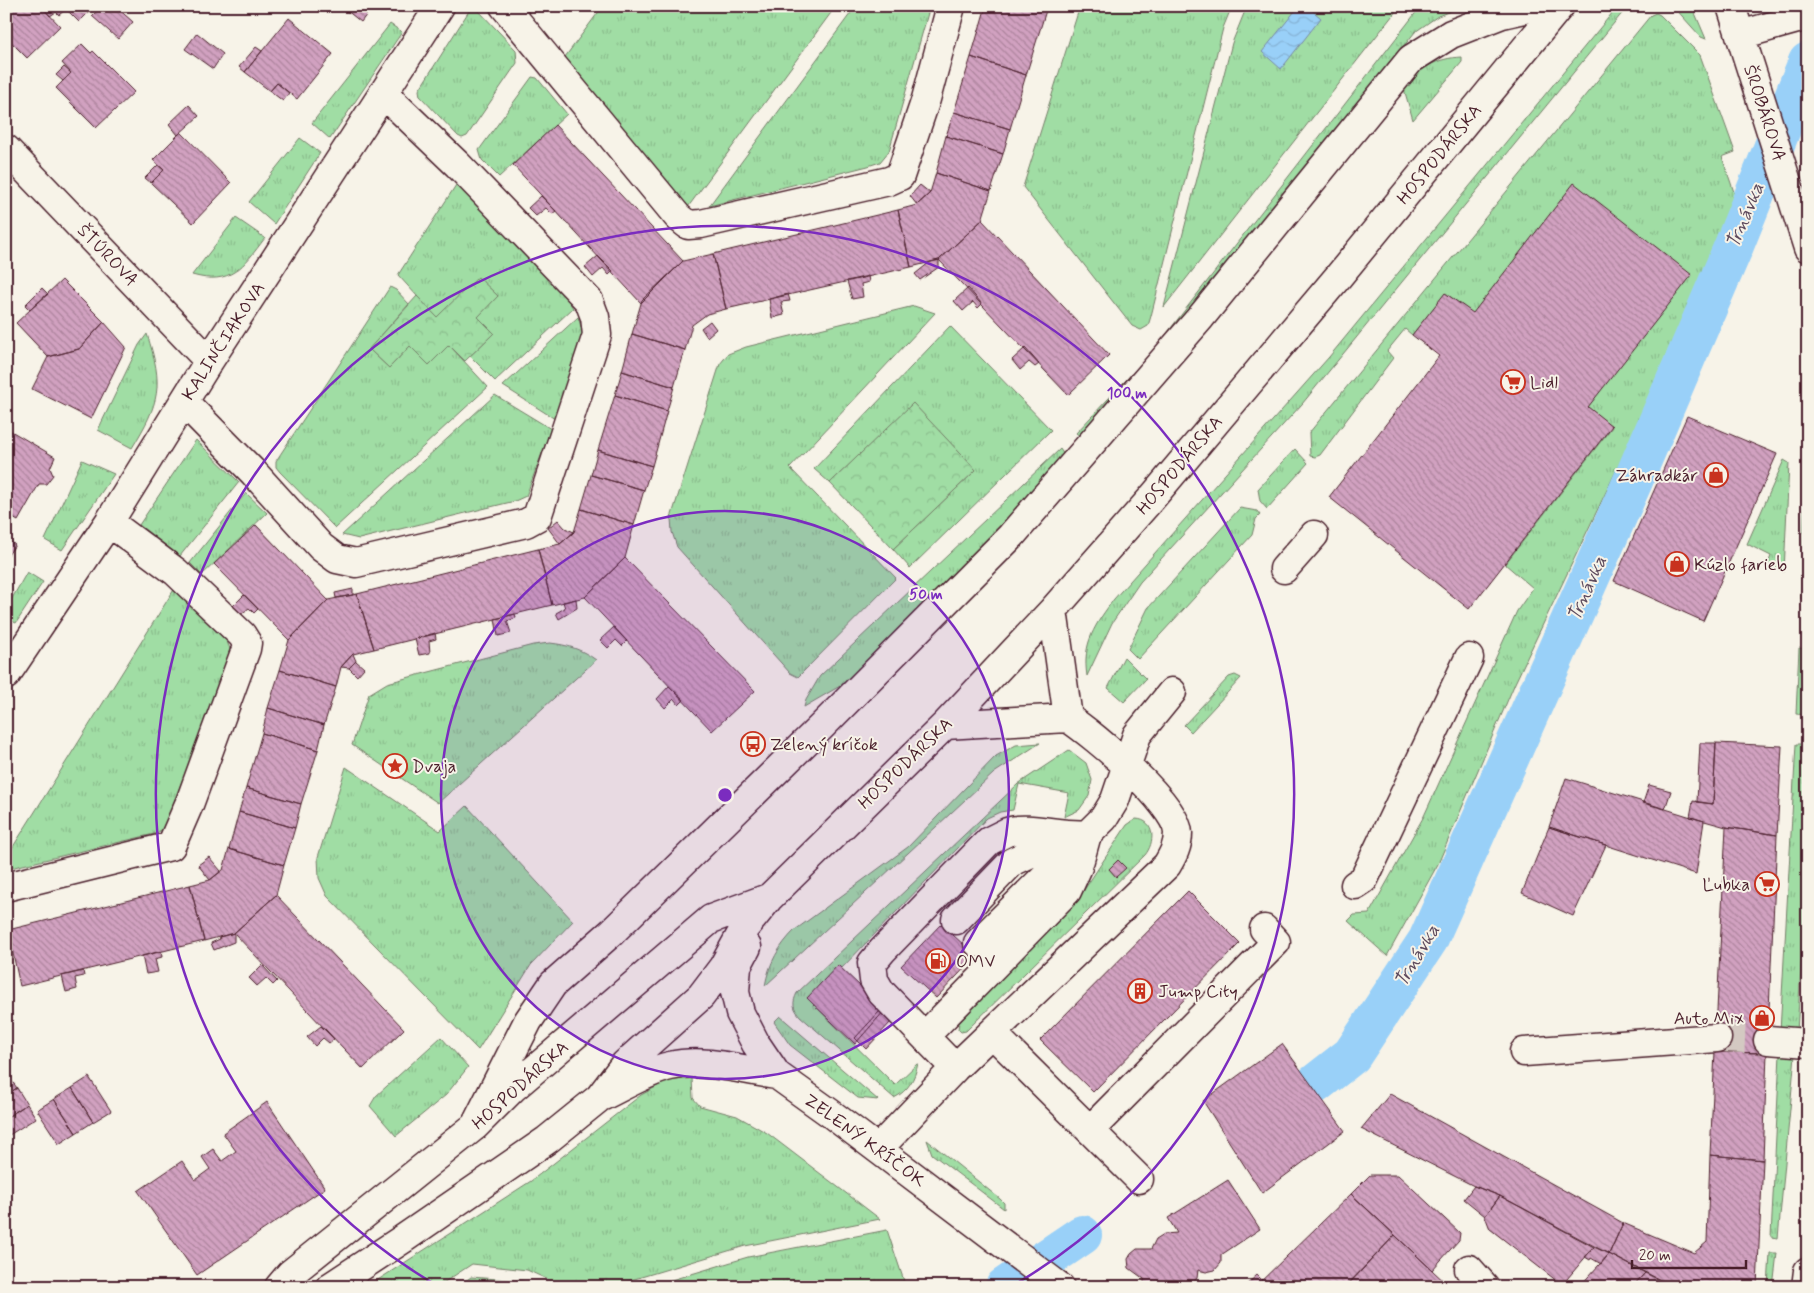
<svg xmlns="http://www.w3.org/2000/svg" width="1814" height="1293" font-family="Mynerve,sans-serif">
<style>
.grass{fill:url(#grass-tufts);stroke:#757e68}
.park{fill:url(#park-crowns);stroke:#757e68}
.water{fill:url(#water-waves);stroke:#7989a6}
.lines{fill:none;stroke-linecap:round;stroke-linejoin:round}
.canal{stroke:#99d0f8;stroke-width:40}
.building{fill:url(#building-back-hatch);stroke:#4a1f2b}
.minor-tunnel{stroke:#d4c9c2;stroke-width:28;stroke-dasharray:28 14;stroke-linecap:butt}
.minor-casing{stroke:#4a1f2b;stroke-width:31}
.minor{stroke:#f7f3e8;stroke-width:28}
.ring{fill:none;stroke:#7b2cbf;stroke-width:2.5}
.labels{text-anchor:middle;stroke-width:4;stroke-linejoin:round;paint-order:stroke}
.street-label{font-size:18px;fill:#4a1f2b;stroke:#f7f3e8}
.poi-label{font-size:18px;fill:#4a1f2b;stroke:#f7f3e8;text-anchor:start}
.water-label{font-size:19px;font-style:italic;fill:#5e4b5e;stroke:#f7f3e8}
.centre{fill:#7b2cbf;stroke:#f7f3e8;stroke-width:2.5}
.ring-label{font-size:15px;text-anchor:middle;font-weight:bold;fill:#7b2cbf;stroke:#f7f3e8;stroke-width:4;stroke-linejoin:round;paint-order:stroke}
</style>
<defs>
<pattern id="grass-tufts" width="24" height="20" patternUnits="userSpaceOnUse" patternTransform="scale(1.25)"><rect width="24" height="20" fill="#a0dda4"/><path d="M3 7l-1-3M5 7V3M7 7l1-3M15 17l-1-3M17 17v-4M19 17l1-3" fill="none" stroke="#8bbd8d"/></pattern>
<pattern id="park-crowns" width="20" height="18" patternUnits="userSpaceOnUse" patternTransform="scale(1.25)"><rect width="20" height="18" fill="#a0dda4"/><path d="M2 6a3 3 0 1 1 6 0M12 15a3 3 0 1 1 6 0" fill="none" stroke="#8bbd8d"/></pattern>
<pattern id="water-waves" width="16" height="10" patternUnits="userSpaceOnUse" patternTransform="scale(1.25)"><rect width="16" height="10" fill="#99d0f8"/><path d="M0 5q4-4 8 0t8 0" fill="none" stroke="#85b2d5"/></pattern>
<pattern id="building-back-hatch" width="6" height="6" patternUnits="userSpaceOnUse" patternTransform="scale(1.25)"><rect width="6" height="6" fill="#d1a1c0"/><path d="M-1 5l2 2M0 0l6 6M5-1l2 2" fill="none" stroke="#ac839c"/></pattern>
</defs>
<rect width="100%" height="100%" fill="#f7f3e8"/>
<filter id="ink" filterUnits="userSpaceOnUse"><feTurbulence type="fractalNoise" baseFrequency=".02" numOctaves="2"/><feDisplacementMap in="SourceGraphic" scale="10" xChannelSelector="R" yChannelSelector="G"/><feConvolveMatrix kernelMatrix="1 2 1 2 8 2 1 2 1" color-interpolation-filters="sRGB"/></filter>
<g filter="url(#ink)">
<path class="grass" d="M603,6h233l-148,201 -123,-150z
M856,6h74l-41,145 -9,11 -12,4 -159,40z
M1080,6h152l-9,22 -72,288 -3,10 -7,4 -9,-4 -109,-139z
M1247,6h153l-236,301 68,-264z
M1421,6h42l-25,10 -23,16 -168,211 -89,104 -1,-1z
M1618,6h10l-326,398 -162,178 -28,41 -25,53c-5,-33 8,-51 27,-77l215,-242z
M1673,6h19l14,33 -5,-2z
M474,8l5,3 37,39 1,13 -50,73 -5,2 -4,-2 -38,-40 -1,-6 50,-79z
M1656,13l4,2 40,40 35,97 -13,5 14,41 -111,254 -110,231 -77,181 -51,92 -39,-35 6,-6 15,-1 55,-98 93,-205 16,-23 -28,-24 107,-137 -166,-134 -34,42 -7,-6 -18,22 6,7 -73,97 -5,2 -5,-1 -1,-23 342,-418z
M390,24l12,8 -72,107 -18,-16z
M1462,57v5l-49,58 -9,-31c15,-21 32,-31 58,-32z
M532,77l5,1 30,36 -68,63 -17,-17 -3,-10z
M1808,103v36l-7,-21z
M300,138l20,15 -46,71 -25,-22z
M461,184l98,102 14,22 -78,73 -25,-25 23,-22 -16,-17 21,-21 -20,-18 -41,40 -39,-43 58,-90z
M236,218l29,20c-22,29 -34,48 -73,37z
M390,287l6,3 13,14 -40,45 20,19 21,-22 39,-1 39,42 -153,141 -55,-56 -4,-5v-6z
M914,306l21,7 -145,155 106,110 -98,99 -8,-4 -113,-126 -5,-15 -1,-14 49,-154 8,-10 18,-7z
M578,317l5,16v15l-28,71 -52,-33z
M950,326l101,104 -141,138 -17,-19 83,-79 -63,-66 -83,79 -16,-14z
M147,334c17,52 13,68 -15,114l-34,-18 41,-85z
M1142,363l2,2 -64,71 -4,-3z
M495,395l56,34 -25,67 -11,5 -156,38 -17,-4z
M196,440l43,42 -59,74 -41,-31z
M1060,449l4,6 -32,38 -168,179 -60,35 2,-7 14,-24z
M1295,449l13,14 -41,46 -7,-8 -2,-12z
M82,460l32,14 -52,76 -17,-10z
M1784,460l5,3 -5,109 -16,-8 3,-8 -24,-12z
M1807,467l1,132h-7l4,-114z
M246,493l21,20 -65,62 -12,-12z
M1240,508l17,3 3,4 -4,4 -4,16 -114,124 -10,-10 20,-41z
M27,572l16,10 -27,41 -10,-5v-9z
M175,588l50,47 6,17 -67,177 -10,5 -148,35v-11z
M550,643c18,2 31,6 46,17l-158,143 -86,-58 17,-51 18,-11 146,-38z
M1799,648l9,1v66l-12,-1z
M1124,657l22,22 -22,23 -16,-14z
M1235,675l6,3 -50,54 -7,-7 45,-48z
M1040,743l-46,30 -229,213c4,-23 14,-40 30,-56l113,-83 88,-91 20,-11z
M1796,744h12v112l-11,176h-17z
M1069,750l17,13 6,17 -3,16 -10,14 -15,7 5,-24 -50,-9 -6,26 -13,2 -13,6 -177,183 85,84 23,-22c-3,16 -10,28 -24,35l-94,-82c-7,-8 -8,-13 -3,-23l221,-209z
M346,767l94,64 27,-25 106,115 -42,44 -53,85 -151,-154 -8,-18 -1,-21z
M1136,819c20,1 19,24 9,36l-179,176 -5,1 -3,-3 1,-6 119,-124 49,-74z
M780,1016l98,84 -20,-2 -68,-53 -16,-23z
M441,1037l27,30 -22,28 -50,41 -26,-30 6,-10z
M1780,1054l15,1 -17,183 -7,-1z
M692,1078l1,20 7,8 37,10 30,17 113,86 -135,27 -134,40 -47,1 -37,-17 -55,-6 -35,23h-70l164,-106 110,-86 26,-14z
M927,1140l73,59 4,4v6l-72,-55z
M887,1230l19,57h-258l100,-30z
M1770,1253h7l-4,34h-5z
M471,1277l51,4 13,6h-78z"/>
<path class="park" d="M478,277l20,19 -20,21 16,16 -29,28 -16,-16 -20,20 -19,-19 -21,22 -20,-19 48,-53 20,21z
M913,403l63,67 -83,79 -63,-66z"/>
<path class="water" d="M1299,6h8l14,12 -40,51 -19,-17z"/>
<g class="lines">
<path class="canal" d="M1315,1084l37,-29 76,-115 204,-457 101,-235 75,-186
M1005,1287l77,-52"/>
</g>
<path class="building" d="M6,6h35l19,20 -33,32 -21,-21z
M41,6h54l-16,16 -13,-13 -7,6 -3,-3 -6,4z
M102,6h13l18,16 -15,17 -26,-23z
M341,6h32l-12,16z
M986,6l61,1 -21,68 -55,-18z
M289,18l44,36 -36,45 -20,-16 -7,8 -25,-19z
M197,33l26,21 -10,15 -28,-20z
M82,44l9,9 2,-2 41,41 -38,36 -40,-40 15,-15 -9,-10z
M256,47l6,4 -17,21 -6,-5z
M971,57l55,18 -16,54 -56,-17z
M64,67l7,6 -8,8 -7,-6z
M277,83l12,10 -6,8 -13,-10z
M189,105l10,11 -21,19 -9,-11z
M954,112l56,17 -7,25 -57,-18z
M555,125l128,136 -42,42 -128,-138z
M181,132l50,51 -38,40 -42,-40 13,-13 -11,-10z
M946,136l57,18 -12,37 -55,-18z
M158,165l6,5 -13,13 -6,-5z
M936,173l55,18 -9,29 -43,40 -28,7 -13,-57 19,-5 13,-12z
M1574,183l118,92 -104,132 24,19 -143,183 -140,-112 110,-141 -27,-21 33,-42 28,20z
M920,185l10,8 -13,12 -7,-9z
M541,196l15,15 -4,3 -6,-6 -10,8 -8,-8z
M898,210l13,57 -185,42 -13,-55z
M982,220l127,135 -41,40 -129,-135z
M713,254l13,55 -19,5 -15,11 -7,25 -53,-16 10,-34 41,-39z
M598,256l15,15 -4,4 -6,-7 -10,9 -8,-10z
M939,260v7l-19,13 -5,-6 15,-12z
M868,276l1,6 -8,2 2,13 -11,2 -5,-18z
M62,280l42,42 -25,27 -31,8 -32,-34z
M42,288l6,6 -18,16 -5,-5z
M968,288l14,16 -4,4 -5,-6 -10,9 -9,-10z
M788,294l2,7 -9,1 3,13 -12,3 -3,-19z
M710,321l6,8 -9,8 -6,-9z
M104,322l22,25 -35,72 -59,-30 16,-32 31,-8z
M632,334l53,16 -11,37 -52,-16z
M1025,348l14,16 -4,3 -6,-5 -9,8 -8,-10z
M622,371l52,16 -7,24 -52,-16z
M615,395l52,16 -15,55 -54,-16z
M1687,416l90,38 -74,167 -89,-40z
M6,428l49,29 -5,11 3,7 -7,9h-7l-21,37 -12,-7z
M598,450l54,16 -8,24 -53,-15z
M591,475l53,15 -10,35 -53,-16z
M581,509l53,16 -9,33 -40,39 -33,8 -14,-56 22,-5 14,-12z
M558,520l7,8 9,4 -14,12 -12,-16z
M256,525l72,75 -39,40 -75,-76z
M6,538l9,7 -9,13z
M538,549l14,56 -178,44 -17,-55z
M625,558l130,133 -43,40 -127,-134z
M353,589v6l-17,3 -1,-5z
M357,594l17,55 -21,5 -12,13 -5,20 -56,-17 9,-30 39,-40z
M244,595l14,14 -4,4 -5,-5 -10,8 -8,-8z
M576,599l1,9 -18,11 -3,-6 9,-5 -2,-6z
M515,614l1,4 -9,3 4,12 -13,3 -3,-17z
M614,627l13,14 -5,5 -6,-6 -8,8 -8,-8z
M435,633l1,6 -7,2 1,12 -11,2 -4,-16z
M353,654l3,7 -7,7 -8,-1z
M356,661l8,7 -7,8 -8,-8z
M280,670l56,17 -12,38 -56,-17z
M669,686l15,14 -5,5 -5,-6 -9,9 -8,-9z
M268,708l56,17 -6,25 -56,-17z
M262,733l56,17 -17,54 -55,-16z
M1700,743h16l-3,61 -16,-2z
M1716,743l66,3 -5,89 -51,-8 -36,-10 3,-16 20,3z
M1566,778l138,43 -8,53 -147,-47z
M1649,785l22,6 -6,18 -22,-6z
M246,788l55,16 -6,24 -56,-16z
M239,812l56,16 -11,37 -55,-16z
M1549,827l57,18 -33,71 -51,-23z
M1726,827l51,8 -10,218 -52,-1z
M229,849l55,16 -8,30 -42,38 -30,8 -14,-56 20,-5 13,-10z
M209,857l12,14 -11,9 -12,-15z
M1118,860l8,8 -10,9 -7,-8z
M190,885l14,56 -184,45 -12,-56z
M1188,891l52,52 -147,149 -53,-52z
M276,895l128,134 -41,40 -129,-136z
M941,924l35,32 -40,42 -35,-32z
M234,933v9l-20,8 -3,-7 9,-4 -1,-2z
M161,951l1,6 -7,2 3,13 -12,2 -4,-18z
M262,965l15,16 -4,4 -7,-7 -9,8 -8,-8z
M838,965l47,45 -30,34 -48,-46z
M83,971l1,5 -9,2 2,11 -11,3 -4,-16z
M880,1011l11,11 -25,27 -11,-11z
M321,1026l13,13 -5,4 -6,-5 -8,8 -8,-9z
M1282,1044l63,87 -83,62 -59,-92z
M1715,1052l52,1 -4,107 -53,-5z
M6,1073l11,15 -11,7z
M89,1077l22,34 -18,11 -21,-34z
M17,1088l10,16 -21,14v-23z
M72,1088l21,34 -17,11 -22,-34z
M1390,1094l233,129 -14,31 -109,-58 -26,-10 -113,-57z
M54,1099l22,34 -17,11 -22,-34z
M267,1102l58,86 -128,87 -59,-84 44,-30 13,19 15,-11 -8,-12 11,-8 9,12 14,-10 -13,-18z
M27,1104l9,14 -30,19v-19z
M1710,1155l53,5 -6,127h-83l-65,-33 14,-31 71,30 13,-11z
M1370,1175h28l62,58 -1,7 -27,30 -81,-76z
M1228,1180l32,49 -39,26v8l-6,7 -9,2 -8,-2 -1,8 -5,7 -6,2h-42v-8l-15,-11 -1,-9 3,-5 6,-5h14l5,-10 8,-5 13,-1 -9,-15z
M1474,1186l26,10 -15,20 -21,-17z
M1351,1194l44,41 -49,52h-91z
M1500,1196l94,51 -32,38 -72,-56 -5,-13z
M1395,1235l37,35 18,17h-100l-2,-3z
M1594,1247l15,7 -8,10 -10,-6 -1,2 -5,-3z
M1609,1254l36,19 -13,14h-53z
M1645,1273l29,14h-42z
M1257,1275l5,5 -7,7h-11z"/>
<g class="lines">
<path class="minor-tunnel" d="M1717,1038l51,2"/>
<defs>
<path id="minor" d="M504,6l174,211 10,8 13,-1 188,-43 11,-5 26,-77 25,-93
M1731,6l77,242
M1740,35l68,-19
M6,149l203,212
M184,402l70,71 67,74 16,12 19,4 170,-40 11,-6 60,-182 -2,-18 -6,-16 -131,-136 -75,-72
M1284,569l30,-34
M1053,610l15,108
M6,675l103,-153 100,-161 231,-355
M1355,885l9,-6 105,-221
M6,887l165,-41 19,-44 56,-153 1,-6 -5,-8 -66,-63 -67,-50
M956,920l56,-58 19,-9 41,-13
M978,943l126,-125 11,-18 22,-65 35,-43
M747,947l-10,19 -2,26 5,21 16,31 21,31 53,38 230,174
M992,1033l147,146
M925,1036l142,-145 11,-24 8,-29
M1768,1040l40,3
M1524,1052l193,-14
M955,1068l-74,-76 -7,-12 -2,-17 10,-12 107,-110c6,-3 12,-6 18,-9 21,-7 56,5 81,2
M603,1096c21,-10 45,-25 67,-30 35,-8 72,4 107,9
M475,1126l53,-105 25,-37 59,-52 209,-205 190,-191 190,-219 210,-258 40,-25 51,-20 36,-8
M1090,1130l186,-188 -12,-13
M878,1149l77,-81 212,-203c6,-10 11,-19 11,-32 -1,-29 -84,-98 -110,-115l-123,7
M1469,1269l16,18
M279,1287l11,-13 185,-148 38,-38 198,-169 57,-21
M330,1287l73,-48 144,-99 52,-42 26,-34 76,-68 22,-29 21,-38 25,-31 176,-173 108,-115 98,-111 187,-222 222,-271
M1806,1287l2,-16"/>
</defs>
<use href="#minor" class="minor-casing"/>
<use href="#minor" class="minor"/>
</g>
</g>
<circle cx="725" cy="795" r="284" fill="#7b2cbf" fill-opacity=".12"/>
<g class="ring">
<circle cx="725" cy="795" r="284"/>
<path d="M436 1285A569 569 0 1 1 1014 1285"/>
</g>
<defs>
<symbol id="supermarket-ring" viewBox="-11 -11 22 22"><circle r="9.5" fill="#f7f3e8" stroke="#c8321e" stroke-width="1.5"/><path d="M-6-5.5h2.5l.6 2H6L4.5 2H-2.5L-4.4-4H-6ZM-1.5 3.2a1.3 1.3 0 1 0 .1 0ZM3 3.2a1.3 1.3 0 1 0 .1 0Z" fill="#c8321e"/></symbol>
<symbol id="shop-ring" viewBox="-11 -11 22 22"><circle r="9.5" fill="#f7f3e8" stroke="#c8321e" stroke-width="1.5"/><path d="M-5-2.5h2.3a2.7 3.5 0 0 1 5.4 0H5L5.5 6h-11ZM-1.5-2.5h3a1.5 2.3 0 0 0-3 0Z" fill="#c8321e"/></symbol>
<symbol id="bus-ring" viewBox="-11 -11 22 22"><circle r="9.5" fill="#f7f3e8" stroke="#c8321e" stroke-width="1.5"/><path d="M-5-6H5V4H4V6H2V4H-2V6H-4V4H-5ZM-3.5-4V0h7V-4ZM-3.5 1.2v1.5H-2V1.2ZM2 1.2v1.5H3.5V1.2Z" fill="#c8321e"/></symbol>
<symbol id="sight-ring" viewBox="-11 -11 22 22"><circle r="9.5" fill="#f7f3e8" stroke="#c8321e" stroke-width="1.5"/><path d="M0-6L1.8-2.2L6-1.7L2.9 1.2L3.7 5.4L0 3.3L-3.7 5.4L-2.9 1.2L-6-1.7L-1.8-2.2Z" fill="#c8321e"/></symbol>
<symbol id="fuel-ring" viewBox="-11 -11 22 22"><circle r="9.5" fill="#f7f3e8" stroke="#c8321e" stroke-width="1.5"/><path d="M-5.5-6h7V0h2V4h1.3V-2.5L3-4.5l.8-.8L6-3V5H2.5V1h-1V6h-7ZM-4.2-4.7v3.2H.2V-4.7Z" fill="#c8321e"/></symbol>
<symbol id="building-ring" viewBox="-11 -11 22 22"><circle r="9.5" fill="#f7f3e8" stroke="#c8321e" stroke-width="1.5"/><path d="M-4-6H4V6H1V3H-1V6H-4ZM-2.5-4.3h1.7v1.8h-1.7ZM.8-4.3h1.7v1.8H.8ZM-2.5-1h1.7V.8h-1.7ZM.8-1h1.7V.8H.8Z" fill="#c8321e"/></symbol>
</defs>
<g fill-rule="evenodd">
<use href="#supermarket-ring" x="1499" y="368" width="28" height="28"/>
<use href="#shop-ring" x="1702" y="461" width="28" height="28"/>
<use href="#shop-ring" x="1663" y="550" width="28" height="28"/>
<use href="#bus-ring" x="739" y="730" width="28" height="28"/>
<use href="#sight-ring" x="381" y="752" width="28" height="28"/>
<use href="#supermarket-ring" x="1753" y="870" width="28" height="28"/>
<use href="#fuel-ring" x="924" y="947" width="28" height="28"/>
<use href="#building-ring" x="1126" y="977" width="28" height="28"/>
<use href="#shop-ring" x="1748" y="1004" width="28" height="28"/>
</g>
<g class="labels">
<g class="street-label">
<text transform="translate(1765 113) rotate(72)" y="6">ŠROBÁROVA</text>
<text transform="translate(1439 154) rotate(-51)" y="6">HOSPODÁRSKA</text>
<text transform="translate(108 255) rotate(46)" y="6">ŠTÚROVA</text>
<text transform="translate(223 341) rotate(-57)" y="6">KALINČIAKOVA</text>
<text transform="translate(1179 465) rotate(-50)" y="6">HOSPODÁRSKA</text>
<text transform="translate(905 763) rotate(-44)" y="6">HOSPODÁRSKA</text>
<text transform="translate(520 1085) rotate(-42)" y="6">HOSPODÁRSKA</text>
<text transform="translate(865 1140) rotate(36)" y="6">ZELENÝ KRÍČOK</text>
</g>
<g class="poi-label">
<text x="1530" y="388">Lidl</text>
<text x="1698" y="481" text-anchor="end">Záhradkár</text>
<text x="1694" y="570">Kúzlo farieb</text>
<text x="770" y="750">Zelený kríčok</text>
<text x="412" y="772">Dvaja</text>
<text x="1750" y="890" text-anchor="end">Ľubka</text>
<text x="956" y="967">OMV</text>
<text x="1158" y="997">Jump City</text>
<text x="1744" y="1024" text-anchor="end">Auto Mix</text>
</g>
<g class="water-label">
<text transform="translate(1744 215) rotate(-67)" y="7">Trnávka</text>
<text transform="translate(1586 588) rotate(-66)" y="7">Trnávka</text>
<text transform="translate(1416 955) rotate(-59)" y="7">Trnávka</text>
</g>
</g>
<circle cx="725" cy="795" r="8" class="centre"/>
<g class="ring-label">
<text x="1127" y="398">100 m</text>
<text x="926" y="599">50 m</text>
</g>
<rect width="1814" height="1293" fill="none" stroke="#f7f3e8" stroke-width="25"/>
<rect x="12" y="12" width="1789" height="1268" fill="none" stroke="#4a1f2b" stroke-width="2" filter="url(#ink)"/>
<path d="M1632 1260v8h114v-8" fill="none" stroke="#4a1f2b" stroke-width="2.5"/>
<text x="1639" y="1260" font-size="15" fill="#4a1f2b" stroke="#f7f3e8" stroke-width="4" paint-order="stroke">20 m</text>
</svg>
